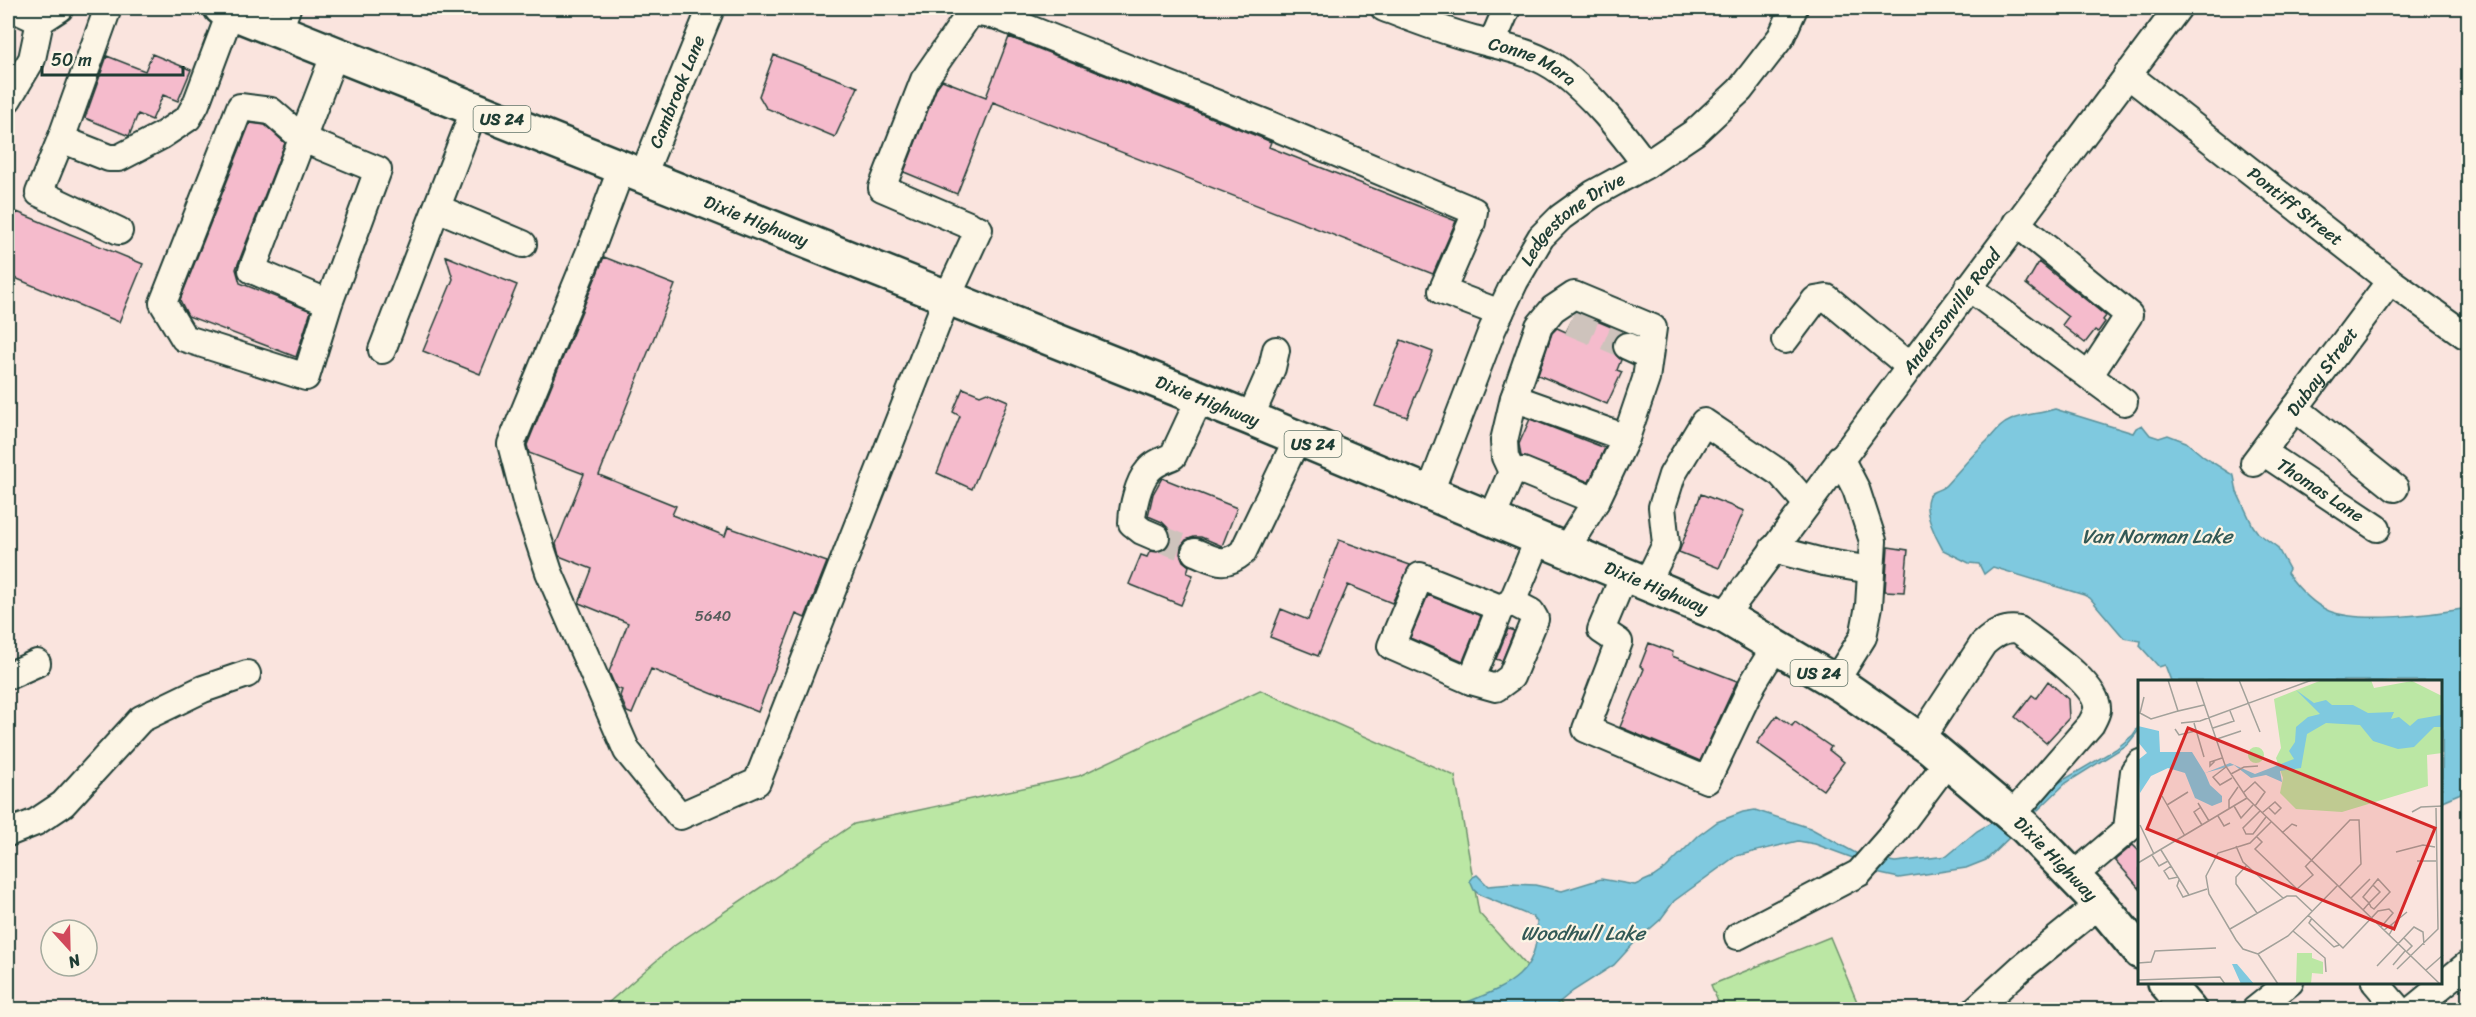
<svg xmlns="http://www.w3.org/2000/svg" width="2476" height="1017" font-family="Sriracha,sans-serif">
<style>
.green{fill:#bbe7a4;stroke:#6d926c;stroke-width:1.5}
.water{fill:#7fc9df;stroke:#59919b;stroke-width:1.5}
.building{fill:#f5bbcc;stroke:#1f3d34;stroke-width:1.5}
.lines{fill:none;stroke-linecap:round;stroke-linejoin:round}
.minor-tunnel{stroke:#cec3bc;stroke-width:26;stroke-dasharray:26 13;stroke-linecap:butt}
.minor-casing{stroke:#1f3d34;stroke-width:30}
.major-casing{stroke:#1f3d34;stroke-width:38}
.minor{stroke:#fcf5e5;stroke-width:26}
.major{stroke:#fcf5e5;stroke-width:33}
.labels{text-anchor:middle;stroke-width:4.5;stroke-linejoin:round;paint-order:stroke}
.number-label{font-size:15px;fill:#545c5a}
.shield{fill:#fcf5e5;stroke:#617469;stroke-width:1.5}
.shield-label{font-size:16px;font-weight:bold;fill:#1f3d34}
.street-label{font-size:18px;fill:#1f3d34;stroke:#fcf5e5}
.water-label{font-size:20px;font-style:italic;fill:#325956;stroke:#fcf5e5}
.inset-road{fill:none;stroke:#a2a19a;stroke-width:1.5}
.view{fill:#d62828;fill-opacity:0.15;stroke:#d62828;stroke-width:3}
.inset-edge{fill:none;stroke:#1f3d34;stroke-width:3}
</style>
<rect width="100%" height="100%" fill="#fae4de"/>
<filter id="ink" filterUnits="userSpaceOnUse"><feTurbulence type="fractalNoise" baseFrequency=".0167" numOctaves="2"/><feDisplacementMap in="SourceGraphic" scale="12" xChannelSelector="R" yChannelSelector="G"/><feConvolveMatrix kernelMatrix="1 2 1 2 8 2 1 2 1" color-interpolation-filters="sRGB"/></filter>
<g filter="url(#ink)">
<path class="green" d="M1260,690l195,86 24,137 87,96 -966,1 71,-62 183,-124 225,-48z
M1830,937l30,72h-139l-10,-24z"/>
<path class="water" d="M2055,409l78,24 3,-5 6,-3 8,10 9,3 9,-3 18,7 18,15 30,19 3,16 16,34 5,7 19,14 12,22 -2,4c11,15 24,30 42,38 32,13 105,3 139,-3v182l-26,11v-120h-271l-6,-16 -6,2 -19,-21 1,-5 -17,-3 -34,-40 -6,-3 -91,-28 -9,7 -5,-10 -10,-1 -26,-13c-7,-12 -20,-38 -15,-52 2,-8 13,-7 18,-13 14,-15 26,-30 41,-44 8,-8 12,-16 24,-21 14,-6 28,-6 44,-11z
M2140,725v4l-13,16 -61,38 -80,77 -20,8 -67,10 -23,-5 -23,-15 -38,-14 -17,-3 -62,15 -62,45 -14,19 -25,22 -21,23 -41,26 -22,18 -103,1c47,-21 92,-26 89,-88l-4,-5 -53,-22 -6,-5 -4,-9 3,-4 4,-2 11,11 24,-2 23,1 27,6 39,-12 34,6 18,-8 13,-9 32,-32 19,-14 26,-10 12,-2 55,18 51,28 34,6 52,-6 30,-25 139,-82 17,-14z"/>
<path class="building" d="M1009,37l253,101 9,4 -2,5 187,74 -23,53 -440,-172 -36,92 -53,-22 33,-85 5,-7 44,17z
M152,54l39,16 -13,31 -15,-6 -11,25 -14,-6 -9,22 -44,-18 22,-62 38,15z
M774,55l84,32 -23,50 -69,-29 -7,-12z
M250,123l15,2 20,18 -49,126 4,14 71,28 -15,46 -108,-41 -8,-16z
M17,212l126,52 -24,58 -111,-47v-42z
M446,256l71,29 -37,89 -57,-23 30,-72z
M604,257l71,28 -76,190 77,31 -4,9 53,21 3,-9 99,35 -22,56 -9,-4 -38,98 -107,-43 -19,45 -5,-2 -7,-16 2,-6 -6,-2 -7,-16 19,-49 -49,-20 13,-34 -33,-13 -3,-12 28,-70 -55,-21 -2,-8z
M2039,262l67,54 -3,4 2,2 -7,10 -3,-2 -10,13 -23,-18 6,-8 -42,-33z
M1576,312l47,20 -10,8 2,14 6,6 -4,10 5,2 -15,32 -69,-29 14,-42 5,-5 9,4z
M1401,340l32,12 -26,65 -32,-11z
M963,388l17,7 7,-3 21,9 -36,88 -35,-16 23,-57 -7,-4z
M1530,419l75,29 -16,34 -68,-26 -2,-12z
M1162,478l75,30 -15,38 -21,-9h-7l-8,3 -5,6 -1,8 3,7 6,5 -2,7 6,2 -12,30 -52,-21 12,-29 6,2 3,-6 7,1 7,-3 6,-7 1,-7 -3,-7 -6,-6 -14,-6 5,-22z
M1701,494l43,17 -25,57 -40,-16z
M1339,540l71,25 -18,38 -44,-18 -30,71 -48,-19 11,-28 27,11z
M1888,547l20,3 -4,42 -19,-1z
M1428,595l53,21 -18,45 -53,-23z
M1508,629l6,2 -12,30 -6,-2z
M1649,643l24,9 -1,4 65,25 -37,80 -80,-34 24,-58 -4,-3z
M2048,681l20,18 1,19 -23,25 -31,-26 17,-22 4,3z
M1777,715l15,11 3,-4 36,25 -2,3 15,12 -21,28 -66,-47z
M2133,845l7,7v37l-25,-29z"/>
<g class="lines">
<path class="minor-tunnel" d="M1570,322l57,24
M1156,537l39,15"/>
<defs>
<g id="minor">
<path d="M12,8l28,13 20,-13"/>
<path d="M108,8l-47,131 48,19h10l42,-22 27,-18 8,-14 36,-96"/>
<path id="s1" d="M1384,8c30,11 59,23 90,31 31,9 59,12 86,32 34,26 61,60 86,94"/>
<path d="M279,30l8,-22"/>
<path d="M1492,43l15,-35"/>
<path id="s2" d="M2127,74l263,207 75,54"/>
<path d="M8,99l24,-40 8,-38"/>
<path d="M61,139l-22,54 80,38"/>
<path d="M622,167l-29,77 -82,200 16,61 22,67 78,179 53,65 77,-34 190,-484 32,-69"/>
<path id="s3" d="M643,175l68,-167"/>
<path d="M437,208l86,36"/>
<path d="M2016,223l113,92 -40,61"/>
<path d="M971,226l-89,-38 42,-108 47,-68 26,4 271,108 206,87 -2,11 -30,69 58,22"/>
<path d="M1968,287l156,115"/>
<path d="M329,303l-23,74 -122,-39 -21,-35 77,-196 31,4 32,28 75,31 -49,133 -77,-33 83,-217"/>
<path d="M1785,340l30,-40 12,-2 82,68"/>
<path d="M1627,346l22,10"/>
<path d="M382,350l93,-242"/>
<path d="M1514,398l112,40"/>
<path d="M2295,408l100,80"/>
<path d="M1250,418l22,-50 4,-18"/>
<path id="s4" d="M2263,452l114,76"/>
<path id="s5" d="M2254,463l136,-182"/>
<path d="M1512,472l11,-1 73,30"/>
<path id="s6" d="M1430,492l62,-162 23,-49 26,-44 20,-20 32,-23 53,-29 49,-33 45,-42 41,-53 13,-29"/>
<path d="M1492,518l20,-46 -7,-15 -1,-16 10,-43 25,-72 14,-17 21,-14 79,33 -7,51 -20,59 -30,63 -30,48"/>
<path d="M1156,537l-14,-6 -10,-8c0,-14 6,-41 16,-52 6,-8 16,-11 25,-15l27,-58"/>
<path d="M1773,549l50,13 48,8"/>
<path d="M1195,552c20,8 29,16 48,0l55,-115"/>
<path d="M1625,573l-24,57 18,12 -33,87 121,51 46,-97 22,-36"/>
<path d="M1647,583l19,-39 -4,-37 10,-32 32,-53 77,52 26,30"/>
<path d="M1500,608l-80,-32 -29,70 80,35 29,-73 12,-6 27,-64"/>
<path id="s7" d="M1724,616l454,-608"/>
<path d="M8,676l29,-13"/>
<path d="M1471,681l25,7 15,-11 24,-58 -4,-7 -19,-10"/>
<path d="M1835,682l28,-45 6,-31 4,-65 -17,-52 -16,-31"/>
<path d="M1920,740l63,-96c11,-10 22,-17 36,-14 19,15 81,55 78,80 -1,5 -4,10 -6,14l-79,91"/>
<path d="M2127,829l7,-58 6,-8"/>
<path d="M8,833l28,-11 27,-18 78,-85 62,-30 44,-15"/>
<path d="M2073,876l67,-57"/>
<path d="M1738,936l121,-63 36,-41 53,-71"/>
<path d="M2375,982l24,28"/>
<path d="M1975,1010l46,-42 79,-64"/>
<path d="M2255,1010l35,-28"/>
<path d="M2412,1010l56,-46"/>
</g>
<g id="major">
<path id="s8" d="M221,8l1029,410 474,198 120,71 86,60 95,80 75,77 40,48"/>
<path d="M2165,982l24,28"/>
</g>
</defs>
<use href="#minor" class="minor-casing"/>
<use href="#major" class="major-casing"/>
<use href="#minor" class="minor"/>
<use href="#major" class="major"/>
</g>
</g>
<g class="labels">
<g class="number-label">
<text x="713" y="621">5640</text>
</g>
<g class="shield">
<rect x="473.5" y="106" width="57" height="26" rx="4.5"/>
<rect x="1284.5" y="431" width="57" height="26" rx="4.5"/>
<rect x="1790.5" y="660" width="57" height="26" rx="4.5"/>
</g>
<g class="shield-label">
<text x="502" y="125">US 24</text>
<text x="1313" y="450">US 24</text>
<text x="1819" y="679">US 24</text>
</g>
<g class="street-label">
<text dy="6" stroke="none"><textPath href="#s1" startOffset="158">Conne Mara</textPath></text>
<text dy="6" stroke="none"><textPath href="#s3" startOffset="90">Cambrook Lane</textPath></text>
<text dy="6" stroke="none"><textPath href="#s2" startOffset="214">Pontiff Street</textPath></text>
<text dy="6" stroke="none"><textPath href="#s8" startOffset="576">Dixie Highway</textPath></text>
<text dy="6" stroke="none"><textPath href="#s6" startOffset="314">Ledgestone Drive</textPath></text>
<text dy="6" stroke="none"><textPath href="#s7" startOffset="380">Andersonville Road</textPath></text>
<text dy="6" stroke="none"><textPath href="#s5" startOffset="114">Dubay Street</textPath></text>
<text dy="6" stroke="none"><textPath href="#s8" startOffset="1062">Dixie Highway</textPath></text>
<text dy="6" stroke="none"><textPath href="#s4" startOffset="69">Thomas Lane</textPath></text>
<text dy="6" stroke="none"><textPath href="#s8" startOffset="1548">Dixie Highway</textPath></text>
<text dy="6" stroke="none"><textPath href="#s8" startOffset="2034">Dixie Highway</textPath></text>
</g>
<g class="water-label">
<text x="2157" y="543">Van Norman Lake</text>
<text x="1583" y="940">Woodhull Lake</text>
</g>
</g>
<g transform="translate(2138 680)">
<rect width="304" height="304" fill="#fae4de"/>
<path d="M184,0h49l3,8 38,-7 30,15v57l-15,2 1,31 -86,26 -46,-3 -16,-16 3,-15 -7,-20 5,-10 -7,-49zM110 75a8 8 0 1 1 16 0a8 8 0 1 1-16 0ZM159,273h15v5l11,4v12l-11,-1 -1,11h-15z" fill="#bbe7a4"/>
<path d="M158,10l18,13 12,-3 6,5h21l15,8 26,-1 -3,7 8,-2 11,9 8,-7 23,-4 1,12h-8l-20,20 -16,2 -25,-8 -13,-16 -34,-2 -19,11 -6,34 -21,3 2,11 -16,-7 -15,3 -17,-13 -29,8 5,12 12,11v6l-10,4 -17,-8 -10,-25 -17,-5 -17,8 -11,17 -2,-33 9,-7 -9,-11v-16l21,5 1,21h32l13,21 25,-10 25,11 39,-15 -5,-8 6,-9 1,-15 12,-10 12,-3zM94,284h5l17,20h-13z" fill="#7fc9df"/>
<path class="inset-road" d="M30,0l10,31 26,-6M58,0l29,85 22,33 193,186M101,0l21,52M6,17l-4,16 11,6 27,-8M43,43l19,-2 112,-41M56,43l10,34M75,48l21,-7 -4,-10M37,49l4,6 16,-4M79,59l24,-8M77,81l-5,5v-4l12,-4M88,87l-13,10 7,8 12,-7M93,94l13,-7 14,-1M105,113l12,-11 10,10 -10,14M24,116l23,40M60,123l11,18M29,125l21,-13M96,126l7,12 12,-13M63,127l-7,5 8,13M91,129v-9l9,-13M122,131l-17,17 3,6h7l13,-17M274,132l9,-5 22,-1M124,133l13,-11 6,6 -6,6 -6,-6M80,136l6,10 6,-3M2,145l14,29M144,153l10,-9 5,2M119,157l5,5 -7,7 42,40 16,-14 -7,-8M98,166l7,16 40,36M23,170l28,45 18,-6M258,172l27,-7 12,2M14,175l7,11 9,-5M279,181h19M0,183l109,-65M109,185l-11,12v7l21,29M33,186l-7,5 5,8 9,-2M167,187l45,-47h9l2,44 -22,23M41,200l-2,6 6,11 6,-2M213,218l19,-19M225,230l6,-7 11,-11 -7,-7 -10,12 6,6 2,4 3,2 16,-17 -12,-13 -5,6M170,235l35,33 35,-37 11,-2 4,4 -12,14M174,238l-3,5 9,9 16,15 5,-2M253,245l16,-13M92,249l57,-33h9l16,15M246,250l7,-5 2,3 -4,7M155,251l32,27 1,14M266,258l8,8 -5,5M120,274l-15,-5 -7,-9 -27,-46 -3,-18 12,-23 32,-10 21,-21M120,274l30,-18 49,-50M120,274l20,30M0,283l13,-1 4,-11 61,-3M255,285l12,-14M239,286l37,-39 9,5 1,13M259,289l41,-40 -2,-121M288,290l17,-15M0,300l82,-3 5,7"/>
<path class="view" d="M50,48l247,100 -41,101 -247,-100z"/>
<rect width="304" height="304" class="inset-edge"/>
</g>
<rect width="2476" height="1017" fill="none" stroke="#fcf5e5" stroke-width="30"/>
<rect x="15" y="15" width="2446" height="987" fill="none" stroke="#1f3d34" stroke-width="2" filter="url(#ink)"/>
<g transform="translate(69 948) rotate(158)"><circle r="28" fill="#fcf5e5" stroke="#a4ab9e" stroke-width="1.5"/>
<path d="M0-4.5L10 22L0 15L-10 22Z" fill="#d1495b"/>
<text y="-9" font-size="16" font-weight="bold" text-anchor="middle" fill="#1f3d34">N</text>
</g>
<path d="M42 66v9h141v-9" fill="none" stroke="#1f3d34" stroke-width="3"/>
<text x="51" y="66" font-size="18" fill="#1f3d34" stroke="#fcf5e5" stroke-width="4.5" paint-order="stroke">50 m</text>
</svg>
